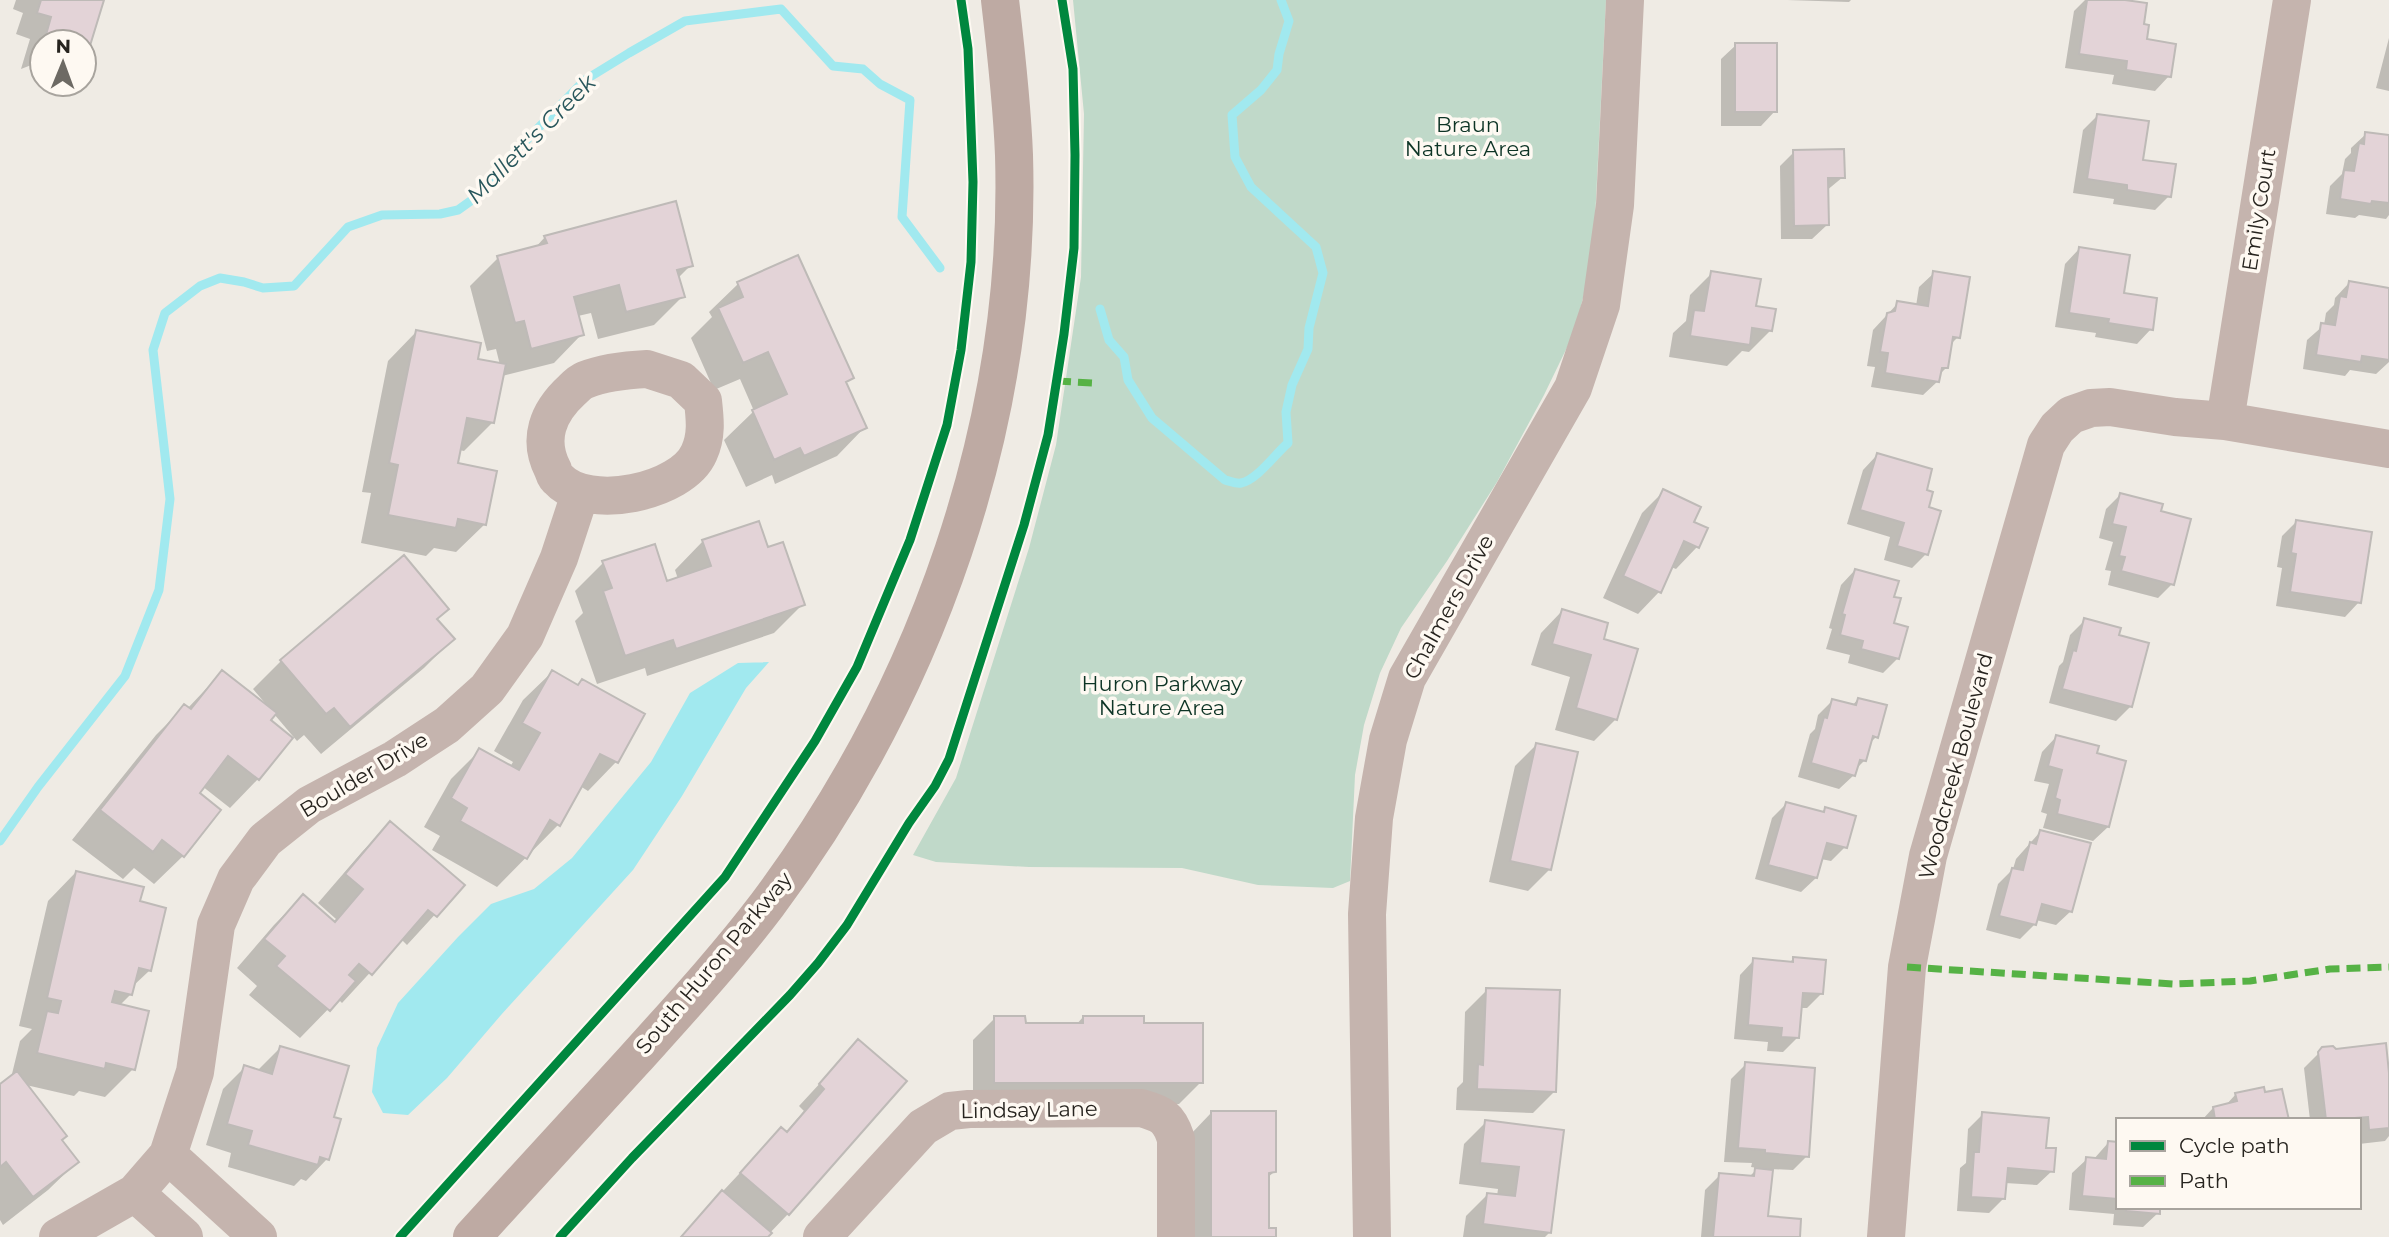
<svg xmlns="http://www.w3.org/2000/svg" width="2389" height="1237" font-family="Montserrat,sans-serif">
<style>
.green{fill:#c0d9c9}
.water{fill:#a1e9ef}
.shadow{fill:#0003}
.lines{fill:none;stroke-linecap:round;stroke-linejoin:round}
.stream{stroke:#a1e9ef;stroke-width:9}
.building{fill:#e3d3d7;stroke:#bebab7;stroke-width:2}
.minor{stroke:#c5b4ae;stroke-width:38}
.major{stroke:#beaaa3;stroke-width:38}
.quiet{stroke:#56b245;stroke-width:7;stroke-dasharray:14 7;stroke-linecap:butt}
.cycleway-casing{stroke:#fef9f2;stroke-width:13}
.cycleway{stroke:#00873e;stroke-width:9}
.labels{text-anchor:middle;stroke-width:7;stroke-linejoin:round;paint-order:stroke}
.park-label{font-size:21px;fill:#0d3425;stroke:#fef9f2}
.street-label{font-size:21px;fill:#27241f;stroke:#fef9f2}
.water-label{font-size:23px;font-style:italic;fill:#28565b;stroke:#fef9f2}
</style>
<rect width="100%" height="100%" fill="#efebe4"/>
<path class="green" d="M1073,0h533l-13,259 -19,74 -30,62 -47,87 -50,79 -46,67 -21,45 -16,52 -9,50 -5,106 -17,7 -75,-3 -76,-17 -153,-1 -93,-5 -23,-7 43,-77 73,-230 27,-103 25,-168 3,-163z"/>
<path class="water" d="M769,662l-23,26 -64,108 -49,74 -132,145 -54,63 -39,37 -25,-2 -11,-21 5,-44 21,-45 60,-66 33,-33 43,-15 38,-31 79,-96 39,-69 48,-30z"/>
<path class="shadow" d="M16,0h86l-14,48 -4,4v-10h-42v20h-3l-18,7 9,-30 -14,-5 7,-21 -10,-4z
M1787,0h64l-2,2z
M2085,0h29l28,26 3,15 24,35 -14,15 -43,-7 2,-9 -49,-7 9,-57z
M2389,38v53l-13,-3z
M1736,45l39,66 -14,15h-40v-67z
M2097,116l44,45 28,35 -14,14 -42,-6 1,-5 -41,-6 10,-63z
M2366,134l23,3v78l-3,4 -27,-4 -4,3 -29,-4 4,-28 12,-12 3,-15 6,-6v-5z
M1794,152l49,25 -17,14 1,34 -15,14h-31l-1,-73z
M545,237l146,28 -13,13 5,18 -29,29 -56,14 -7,-26 -13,3 4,18 -28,29 -52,13 -9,46 -29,29 -5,-1 -3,14 29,60 -29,28 -22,-4 -8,8 -65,-13 10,-50 -9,-1 26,-131 28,-29 60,28 24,5 -4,-16 -9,2 -17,-65 28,-28 36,-9z
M2079,249l72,80 -14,15 -42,-7 1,-4 -41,-6 10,-63z
M1712,273l42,34 17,23 -22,22 -7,-1 -15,15 -58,-9 4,-24 13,-12 4,-26z
M1934,273l24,64 -8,8 -4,23 -7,7 -1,6 -15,14 -52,-8 4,-20 -8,-1 6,-36 25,-27 18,3 3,-19z
M2349,283l40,6v73l-13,12 -26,-4 -5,6 -42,-7 4,-29 17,-15 2,-12 8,-8 1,-7z
M738,284l114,94 -7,6 20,43 -28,29 -62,28 -3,-9 -26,12 -22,-47 30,-29 -14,-32 -26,11 -23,-52 21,-21 -3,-5z
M1877,455l47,36 2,63 -14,14 -28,-8 6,-23 -43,-13 16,-54z
M1663,492l29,31 5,24 -21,22 -5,-2 -12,25 -21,22 -35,-16 39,-85z
M2120,495l39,17 13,72 -14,14 -50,-13 3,-14 -6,-1 8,-28 -14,-4 7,-29z
M2297,521l62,81 -14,15 -69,-11 6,-38 -5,-1 5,-31z
M703,541l64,8 36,55 -29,29 -127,43 -2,-8 -48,16 -22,-63 8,-8 -8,-22 28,-28 63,20 12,-4 -3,-9z
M1855,570l37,28v26l6,34 -15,15 -35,-10 2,-8 -24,-6 6,-20 -3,-1 12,-43z
M1562,611l40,30 14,78 -22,22 -39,-11 15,-53 -39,-12 10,-32z
M436,620l17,19 -29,29 -103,86 -17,-19 -7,6 -23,-27 -6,6 23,18 -33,41 -28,29 -28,-22 -5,7 -14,63 -29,28 -20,-16 -11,11 -51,-39 84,-105 28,-28 3,2 35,-37 41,32 2,-1 -12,-14 28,-28z
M2085,620l32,16 14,70 -15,15 -67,-18 10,-37 4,-4 7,-27z
M552,672l25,14 66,29 -27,47 -28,29 -8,-5 -22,39 -61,62 -65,-37 8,-14 -16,-9 27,-48 29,-29 30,17 3,-5 -19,-11 29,-51z
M1858,699l18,38 -7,7 -4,16 -10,10 -1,5 -15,14 -41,-12 12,-43 5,-5 3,-14 15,-15 19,6z
M2056,737l39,18 13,72 -15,14 -50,-13 4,-14 -6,-2 8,-28 -15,-3 8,-29z
M1536,745l14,124 -22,22 -39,-9 26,-116z
M1786,804l36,9 4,-4 19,38 -14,14 -10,-2 -5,19 -15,14 -46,-13 17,-61z
M390,823l72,62 -55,60 -6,-6 -59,64 -4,-4 -38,39 -51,-43 8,-9 -20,-18 37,-43 29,-29 30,26 3,-3 -18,-16 44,-51z
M2040,832l31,79 -15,14 -20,-5 -1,4 -15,15 -34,-9 12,-46 15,-15 3,-10z
M76,872l62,31 26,6 -15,62 -17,16 -1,7 -12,12 14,63 -28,28 -26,-6 -5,5 -48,-11 34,55 17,22 -29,28 -45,35 -3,-5v-134l11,-8 9,-37 12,-12 -13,-3 29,-125z
M1793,959l28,35 -14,14h-7l-3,30 -14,14 -16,-1 1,-9 -34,-3 6,-64 14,-15 35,3z
M1487,990l68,101 -22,22 -77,-3 1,-22 6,-6 2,-70z
M1083,1017l59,7 59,58 -22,22h-206v-64l22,-22 29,7h52z
M859,1041l-71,173 -22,23h-86l101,-108 4,4 19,-22 -5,-5z
M280,1048l51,70 -4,41 -21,22 -5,-2 -7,7 -66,-19 3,-14 -25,-8 17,-56 22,-22 13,3z
M2323,1049l66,35v52l-4,5 -26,3v-24h-49l-6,-52z
M1746,1064l61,92 -14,14 -22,-1 -4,49 31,19h-97l4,-47 15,-15 28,3 10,-10 -7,-1 1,-4 -28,-1 7,-83z
M2236,1094h28l23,26h-85l11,-12 12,-2z
M1211,1113l63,59 -7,6v52l7,7h-84v-102z
M1983,1114l62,35 7,22 -15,14 -32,-2 -1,15 -15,15 -32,-2 3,-43 6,-5 2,-34z
M1486,1122l76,9 -12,101 -5,5h-82l3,-21 22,-22 9,2 1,-7 -39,-5 5,-40z
M2108,1143l10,1v63h40v6l-15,14 -30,-2 1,-11 -45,-4 3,-37 15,-14 6,1z"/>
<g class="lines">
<path class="stream" d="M1100,309l9,31 15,17 4,23 24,38 73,62c5,1 11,4 16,3 16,-3 34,-29 47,-40l-2,-31 6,-27 16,-36 1,-21 14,-55 -7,-26 -65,-60 -16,-30 -3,-42 29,-25 16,-20 2,-16 10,-33 -8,-21
M0,841l38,-54 87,-111 34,-86 11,-91 -17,-149 12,-37 35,-27 20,-8 24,4 19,6 31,-2 54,-59 34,-12 58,-1 18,-4 21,-15 30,-37 76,-78 44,-27 56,-32 96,-12 52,57 30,3 17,15 30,16 -8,117 38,51"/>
</g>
<path class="building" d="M41,0h63l-15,49 -5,-2v-5h-40l7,-25 -14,-4z
M2087,0h38l22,3 -3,21 5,1 -2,14 29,5 -5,33 -45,-7 1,-9 -48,-7z
M1735,43h42v69h-42z
M2097,114l52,7 -6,39 33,4 -5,33 -44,-7v-5l-40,-6z
M2365,132l24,3v68l-17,-2 -1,3 -31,-5 4,-29 10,1 5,-28 5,1z
M1844,149l1,29h-17l1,47 -35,1 -1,-76z
M676,201l17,65 -16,4 8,27 -59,15 -7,-27 -45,12 10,38 -53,14 -7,-28 -9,2 -18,-67 50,-13 -3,-7z
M2079,247l51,8 -6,38 33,5 -4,32 -45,-7 1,-4 -40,-6z
M798,255l56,123 -8,4 21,46 -63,28 -4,-8 -26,12 -22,-50 35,-16 -19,-42 -25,11 -25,-55 25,-11 -6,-15z
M1711,271l50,8 -5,27 20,3 -4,22 -20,-3 -2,17 -60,-9 4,-26 10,1z
M1933,271l37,6 -10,61 -7,-1 -5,31h-6l-3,14 -54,-9 3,-20 -8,-1 7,-39 8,-2 2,-10 31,5z
M2349,281l40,7v72l-27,-4 -1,6 -45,-7 5,-32 14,2 5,-29 6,1z
M416,330l65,13 -3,16 28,5 -12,59 -27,-5 -9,45 39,8 -11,54 -28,-6 -2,9 -68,-13 10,-50 -9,-2z
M1877,453l55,16 -5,21 6,2 -4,15 12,4 -13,44 -31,-9 7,-23 -44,-13z
M1663,489l38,18 -7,15 14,6 -9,20 -15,-7 -23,52 -38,-17z
M2120,493l43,11 -2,7 30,8 -17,66 -53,-14 4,-14 -6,-1 7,-29 -14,-3z
M2296,520l76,12 -11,71 -71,-11 6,-38 -5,-1z
M759,521l9,26 15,-5 22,63 -129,44 -3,-9 -48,16 -22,-65 9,-3 -10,-27 53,-17 12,37 44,-15 -9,-26z
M404,555l45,54 -12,10 18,20 -105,88 -16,-19 -8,6 -46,-54z
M1855,569l44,12 -5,16 7,1 -7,25 14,4 -9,32 -38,-10 2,-8 -23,-6 5,-20 -3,-1z
M1562,609l46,14 -4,16 34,10 -21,71 -41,-12 15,-53 -39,-11z
M2084,618l37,10 -2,7 30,8 -17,64 -70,-18 11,-39 3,1z
M222,670l55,43 -6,7 22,18 -34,42 -31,-24 -28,37 21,17 -37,47 -22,-17 -9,12 -53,-42 84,-106 7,5z
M552,670l26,15 4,-6 63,35 -27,49 -18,-9 -40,72 -10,-6 -23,39 -67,-38 7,-13 -16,-10 28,-50 40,22 21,-37 -18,-10z
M1858,698l29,7 -9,33 -5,-2 -7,25 -6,-1 -5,16 -44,-13 13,-46 3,1 5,-19 24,6z
M2056,735l43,11 -2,7 29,8 -17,66 -52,-13 3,-14 -5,-2 7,-28 -14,-4z
M1536,743l42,9 -27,118 -41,-9z
M1786,802l38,10 1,-5 31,9 -9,32 -20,-5 -10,35 -49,-13z
M390,821l75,64 -28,32 -9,-7 -56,65 -13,-11 -10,11 7,6 -26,30 -54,-45 9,-10 -21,-17 39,-45 32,28 28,-33 -18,-15z
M2040,830l51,13 -19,69 -30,-8 -6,21 -37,-9 13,-48 11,2 7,-28 6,2z
M76,871l68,16 -4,14 26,7 -15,63 -12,-3 -7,27 -17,-4 -3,11 37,9 -14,59 -29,-7 -1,6 -68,-16 10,-42 11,2 3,-12 -14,-3z
M1793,957l33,3 -3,34 -20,-1 -4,45 -18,-1 1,-9 -34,-3 5,-67 40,4z
M1486,988l74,2 -4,102 -79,-3 1,-25 5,1z
M994,1016h31l1,7h57v-7h61v7h59v60h-209z
M858,1039l49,42 -118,134 -49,-42 41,-46 6,5 37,-43 -5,-5z
M2386,1043l3,30v55l-20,2 -1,-13 -42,3 -8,-68 4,-5 11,-1 3,3z
M280,1046l69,20 -15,51 7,2 -12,41 -9,-3 -2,8 -70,-20 4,-14 -25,-7 17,-59 28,9z
M1745,1062l70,6 -6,89 -44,-4v-3l-27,-2z
M17,1071l50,65 -5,4 17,22 -46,35 -27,-35 -6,5v-83z
M2264,1087l1,5 17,-3 7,31h-74l-2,-13 24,-6 -2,-8z
M1211,1111h65v61l-7,1v55h7v9h-65z
M1982,1112l67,6 -3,30h10l-2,24 -46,-4 -3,31 -34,-2 3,-45h5z
M1485,1120l79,10 -13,103 -68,-9 4,-31 28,3 4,-29 -39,-4z
M2108,1141l10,1v57l-36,-3 4,-39 20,2z
M1755,1168l18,2 -5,46 33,3 -1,18h-87l6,-64 35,3z
M722,1190l50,43 -4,4h-87z
M2127,1207h33v7l-34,-3z"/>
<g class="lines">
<path class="minor" d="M647,369l34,11 22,21c2,18 4,35 -4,52 -17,39 -111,59 -141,26 -3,-2 -4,-6 -5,-9 -16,-31 -5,-58 19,-80 4,-4 8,-8 13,-10 20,-8 41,-10 62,-11z
M2225,421l67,-421
M168,1155l90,82
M135,1193l49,44
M58,1237l77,-44 33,-38 27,-83 21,-147 20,-46 29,-39 44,-35 86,-46 52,-34 40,-36 38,-53 34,-78 21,-64
M822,1237l101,-110 27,-16 19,-2 172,-1c21,6 28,9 35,31v98
M1372,1237l-5,-323 7,-96 14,-78 19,-62 166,-290 28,-83 14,-100 10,-205
M1886,1237l21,-270 21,-111 118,-411 11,-17 14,-13 20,-7 19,-1 65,10 50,4 164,28"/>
<path class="major" d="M472,1237c54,-59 108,-118 162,-177 45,-50 92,-101 133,-155 160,-214 255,-482 247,-750 -2,-52 -8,-104 -14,-155"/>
<path class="quiet" d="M1057,381l35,2
M1907,967l266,17 77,-3 80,-12 59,-2"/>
<defs>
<path id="cycleway" d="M400,1237l325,-360 90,-136 42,-74 53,-127 37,-115 14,-75 10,-88 2,-80 -5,-133 -7,-49
M560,1237l72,-79 158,-163 28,-32 29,-38 62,-102 26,-37 14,-27 75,-234 24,-90 16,-101 10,-86 1,-93 -2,-86 -11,-69"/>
</defs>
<use href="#cycleway" class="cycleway-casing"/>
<use href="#cycleway" class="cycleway"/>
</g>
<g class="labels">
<g class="park-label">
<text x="1468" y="132">Braun<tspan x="1468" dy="24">Nature Area</tspan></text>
<text x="1162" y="691">Huron Parkway<tspan x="1162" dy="24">Nature Area</tspan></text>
</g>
<g class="street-label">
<text transform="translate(2259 210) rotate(-81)" y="7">Emily Court</text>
<text transform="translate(1449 607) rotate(-61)" y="7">Chalmers Drive</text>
<text transform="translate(1956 766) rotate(-75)" y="7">Woodcreek Boulevard</text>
<text transform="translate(364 775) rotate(-31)" y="7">Boulder Drive</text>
<text transform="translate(714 963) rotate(-50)" y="7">South Huron Parkway</text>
<text transform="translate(1029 1110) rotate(-1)" y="7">Lindsay Lane</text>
</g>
<g class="water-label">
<text transform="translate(531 139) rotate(-45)" y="8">Mallett's Creek</text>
</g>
</g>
<rect x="2116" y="1118" width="245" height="91" fill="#fef9f2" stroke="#a8a49e" stroke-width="2"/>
<rect x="2130" y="1141" width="35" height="10" fill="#00873e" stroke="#a8a49e" stroke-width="2"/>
<text x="2179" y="1153" font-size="21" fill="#27241f">Cycle path</text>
<rect x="2130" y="1176" width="35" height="10" fill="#56b245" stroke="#a8a49e" stroke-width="2"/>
<text x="2179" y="1188" font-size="21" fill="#27241f">Path</text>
<g transform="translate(63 63) rotate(1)"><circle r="33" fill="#fef9f2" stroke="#a8a49e" stroke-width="2"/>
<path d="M0-5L12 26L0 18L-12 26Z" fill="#6d6a64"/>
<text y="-10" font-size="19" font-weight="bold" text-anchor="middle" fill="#27241f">N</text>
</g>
</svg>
